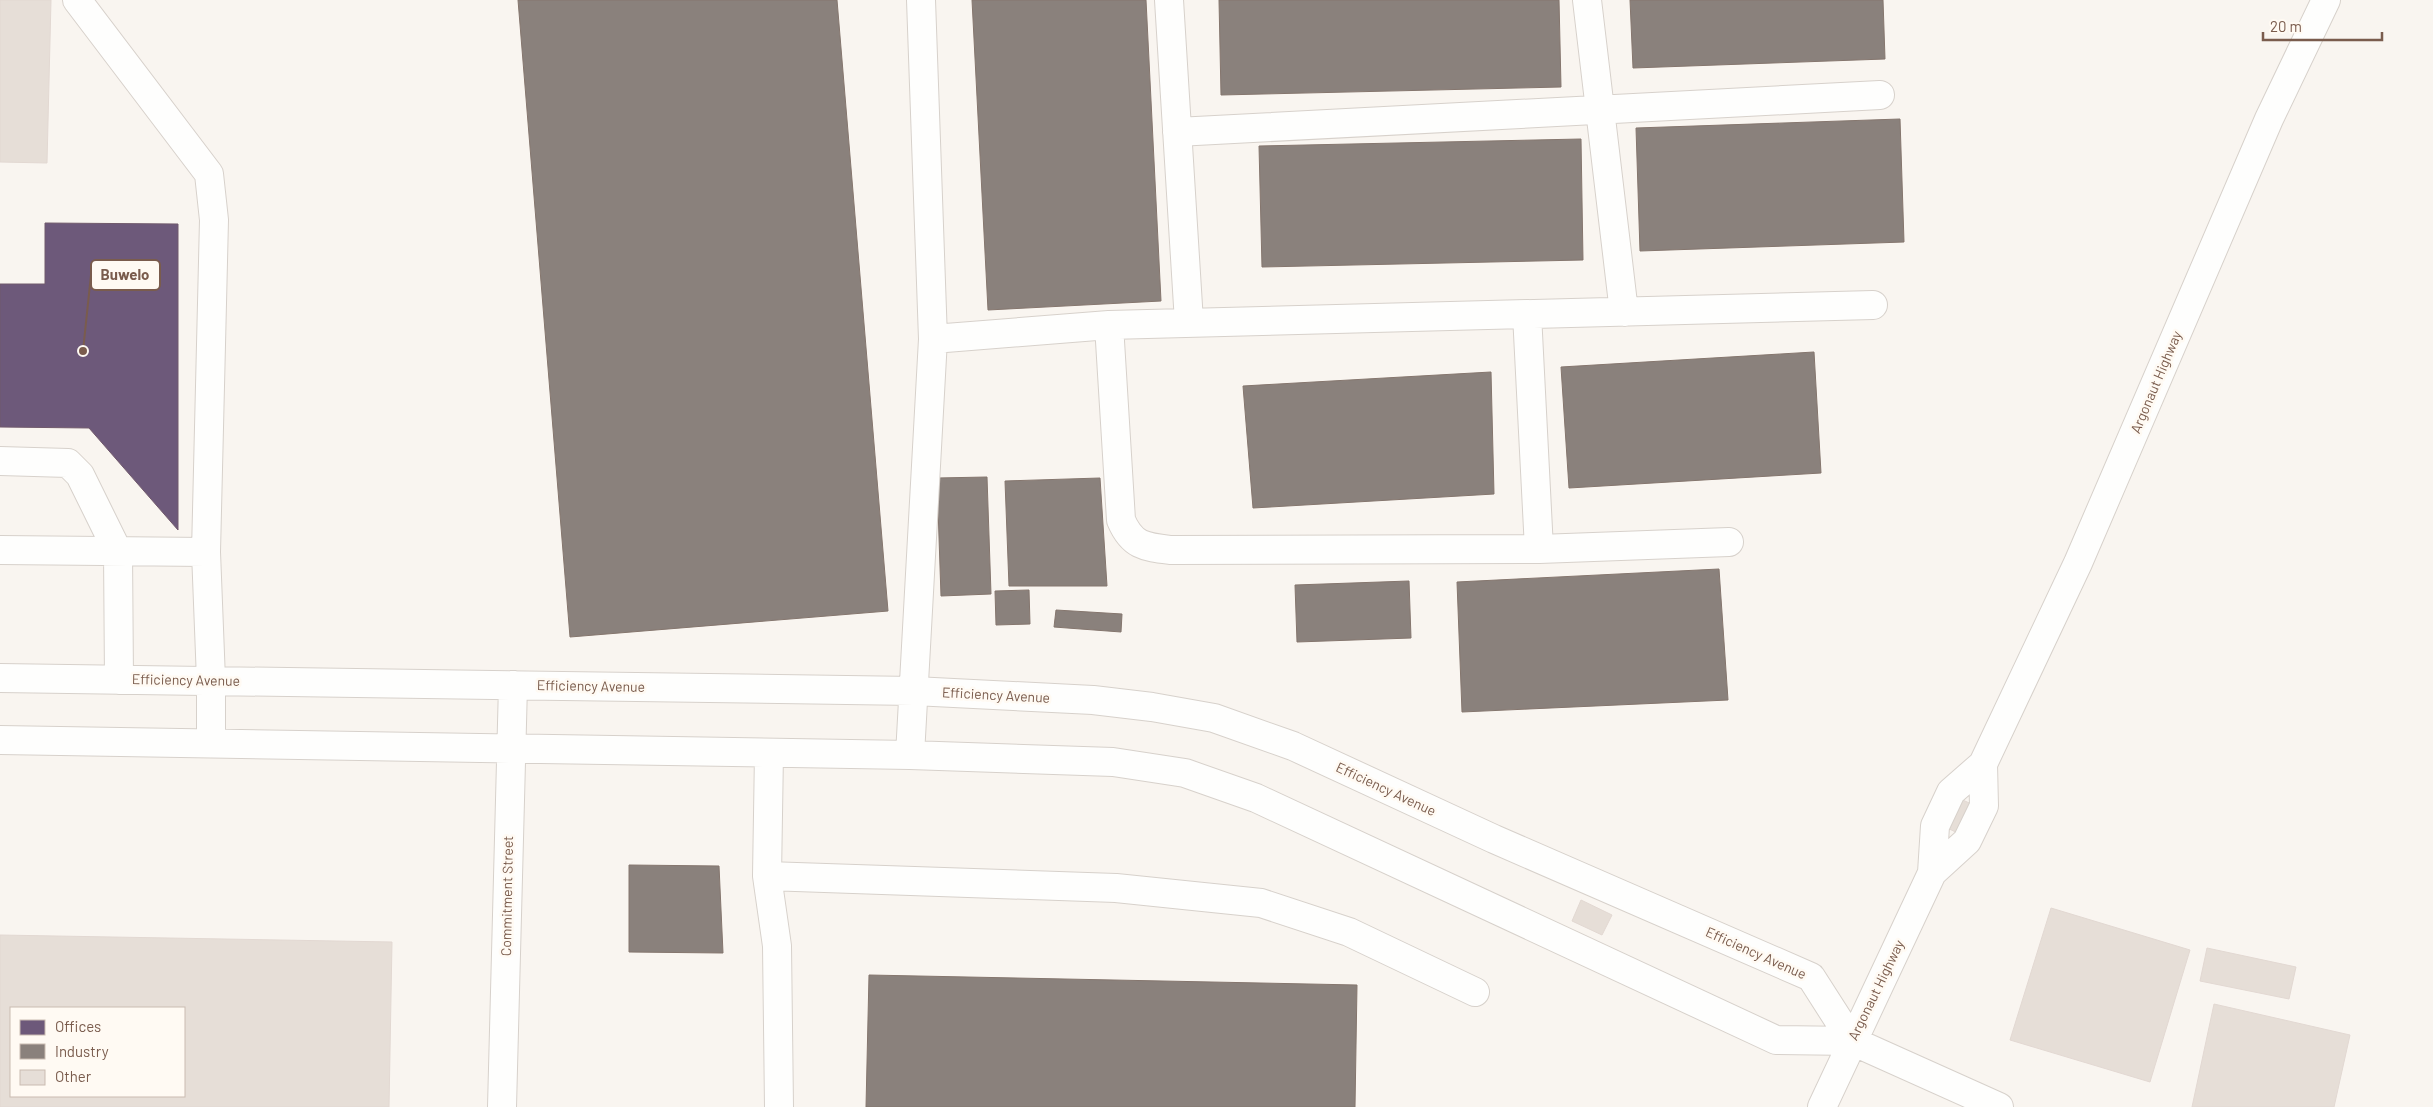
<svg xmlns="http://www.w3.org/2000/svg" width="2433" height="1107" font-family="Barlow,sans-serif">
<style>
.offices{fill:#6d597a;stroke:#715a6c}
.industry{fill:#8a817c;stroke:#85766e}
.building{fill:#e6ded7;stroke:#e2d8d2;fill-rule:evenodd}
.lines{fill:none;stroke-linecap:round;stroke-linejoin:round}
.minor-casing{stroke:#d7d1cb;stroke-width:30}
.minor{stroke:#fefefd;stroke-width:28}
.labels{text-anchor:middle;stroke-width:5;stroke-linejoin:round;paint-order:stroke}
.street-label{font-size:14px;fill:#7a5c4d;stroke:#fffaf3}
.leader{fill:none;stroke:#7a5c4d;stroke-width:2}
.callout-dot{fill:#7a5c4d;stroke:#fffaf3;stroke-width:2}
.callout{fill:#fffaf3;stroke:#7a5c4d;stroke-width:2}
.callout-label{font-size:15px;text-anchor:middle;font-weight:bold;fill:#7a5c4d}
</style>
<rect width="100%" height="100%" fill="#f9f5f0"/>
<path class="offices" d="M45,223l133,1v306l-89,-102 -89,-1v-143h45z"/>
<path class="industry" d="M518,0h319l51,611 -318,26z
M972,0h174l15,301 -173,9z
M1219,0h340l2,87 -340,8z
M1630,0h253l2,59 -252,9z
M1900,119l4,123 -264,9 -4,-123z
M1581,139l2,121 -321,7 -3,-121z
M1814,352l7,121 -252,15 -8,-121z
M1491,372l3,122 -241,14 -10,-122z
M987,477l4,117 -50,2 -4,-118z
M1100,478l7,108h-98l-4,-105z
M1719,569l9,131 -266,12 -5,-130z
M1409,581l2,57 -114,4 -2,-57z
M1029,590l1,34 -34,1 -1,-34z
M1056,610l66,4 -1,18 -67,-5z
M629,865l90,1 4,87 -94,-1z
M869,975l488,10 -2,122h-489z"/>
<path class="building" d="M0,0h51l-4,163 -47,-1z
M1958,798l16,7 -14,29 -15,-7z
M1581,900l31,15 -10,20 -30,-14z
M2051,908l139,42 -40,132 -140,-42z
M0,935l392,7 -3,165h-389zM11,1008h173v88h-173z
M2207,948l89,19 -7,32 -89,-18z
M2214,1004l136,31 -16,72h-142z"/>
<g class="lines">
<defs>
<path id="minor" d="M77,0l132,174 5,46 -8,332 5,128v63
M1169,0l20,322
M1587,0l37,312
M1177,132l703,-37
M1527,314l12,235
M1109,325l12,195c11,26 24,27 50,30l368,-1 190,-7
M933,339l176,-14 764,-20
M0,461l68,2 12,12 38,77 1,128
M0,550l206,2
M0,678l914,13 179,9 59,7 62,11 79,28 201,93 317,138 41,64
M0,740l910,15 203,7 72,11 71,25 520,242 76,1 147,66
M769,753l-2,123 10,70 2,161
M910,755l23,-416 -12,-339
M1932,873l3,-47 16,-34 32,-28 95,-201 191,-444 57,-119
M767,876l349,12 145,15 88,29 126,60
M502,1107l11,-422
M1822,1107l110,-234 35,-32 17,-35 -1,-42"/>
</defs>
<use href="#minor" class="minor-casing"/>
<use href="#minor" class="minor"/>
</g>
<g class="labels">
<g class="street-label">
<text transform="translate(2156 382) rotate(-67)" y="5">Argonaut Highway</text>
<text transform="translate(186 680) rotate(1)" y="5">Efficiency Avenue</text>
<text transform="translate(591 686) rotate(1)" y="5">Efficiency Avenue</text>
<text transform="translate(996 695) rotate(3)" y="5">Efficiency Avenue</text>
<text transform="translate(1386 789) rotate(25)" y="5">Efficiency Avenue</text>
<text transform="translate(507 896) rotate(-89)" y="5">Commitment Street</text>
<text transform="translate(1756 953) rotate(24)" y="5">Efficiency Avenue</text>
<text transform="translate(1876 990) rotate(-64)" y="5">Argonaut Highway</text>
</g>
</g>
<path class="leader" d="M83 351L91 275"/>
<circle class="callout-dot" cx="83" cy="351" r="5"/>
<rect class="callout" x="91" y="260" width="69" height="30" rx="5"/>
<g class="callout-label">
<text x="125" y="280">Buwelo</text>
</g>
<rect x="10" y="1007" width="175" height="90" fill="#fffaf3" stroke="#cabbb1"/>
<rect x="20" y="1020" width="25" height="15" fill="#6d597a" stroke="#cabbb1"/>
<text x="55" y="1032" font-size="15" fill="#7a5c4d">Offices</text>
<rect x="20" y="1044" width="25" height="15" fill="#8a817c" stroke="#cabbb1"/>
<text x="55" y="1057" font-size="15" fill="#7a5c4d">Industry</text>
<rect x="20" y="1070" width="25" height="15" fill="#e6ded7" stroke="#cabbb1"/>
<text x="55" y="1082" font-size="15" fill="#7a5c4d">Other</text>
<path d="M2263 32v8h119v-8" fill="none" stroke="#7a5c4d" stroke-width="2.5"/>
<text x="2270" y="32" font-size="15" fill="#7a5c4d" stroke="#fffaf3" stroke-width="4" paint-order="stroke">20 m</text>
</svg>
